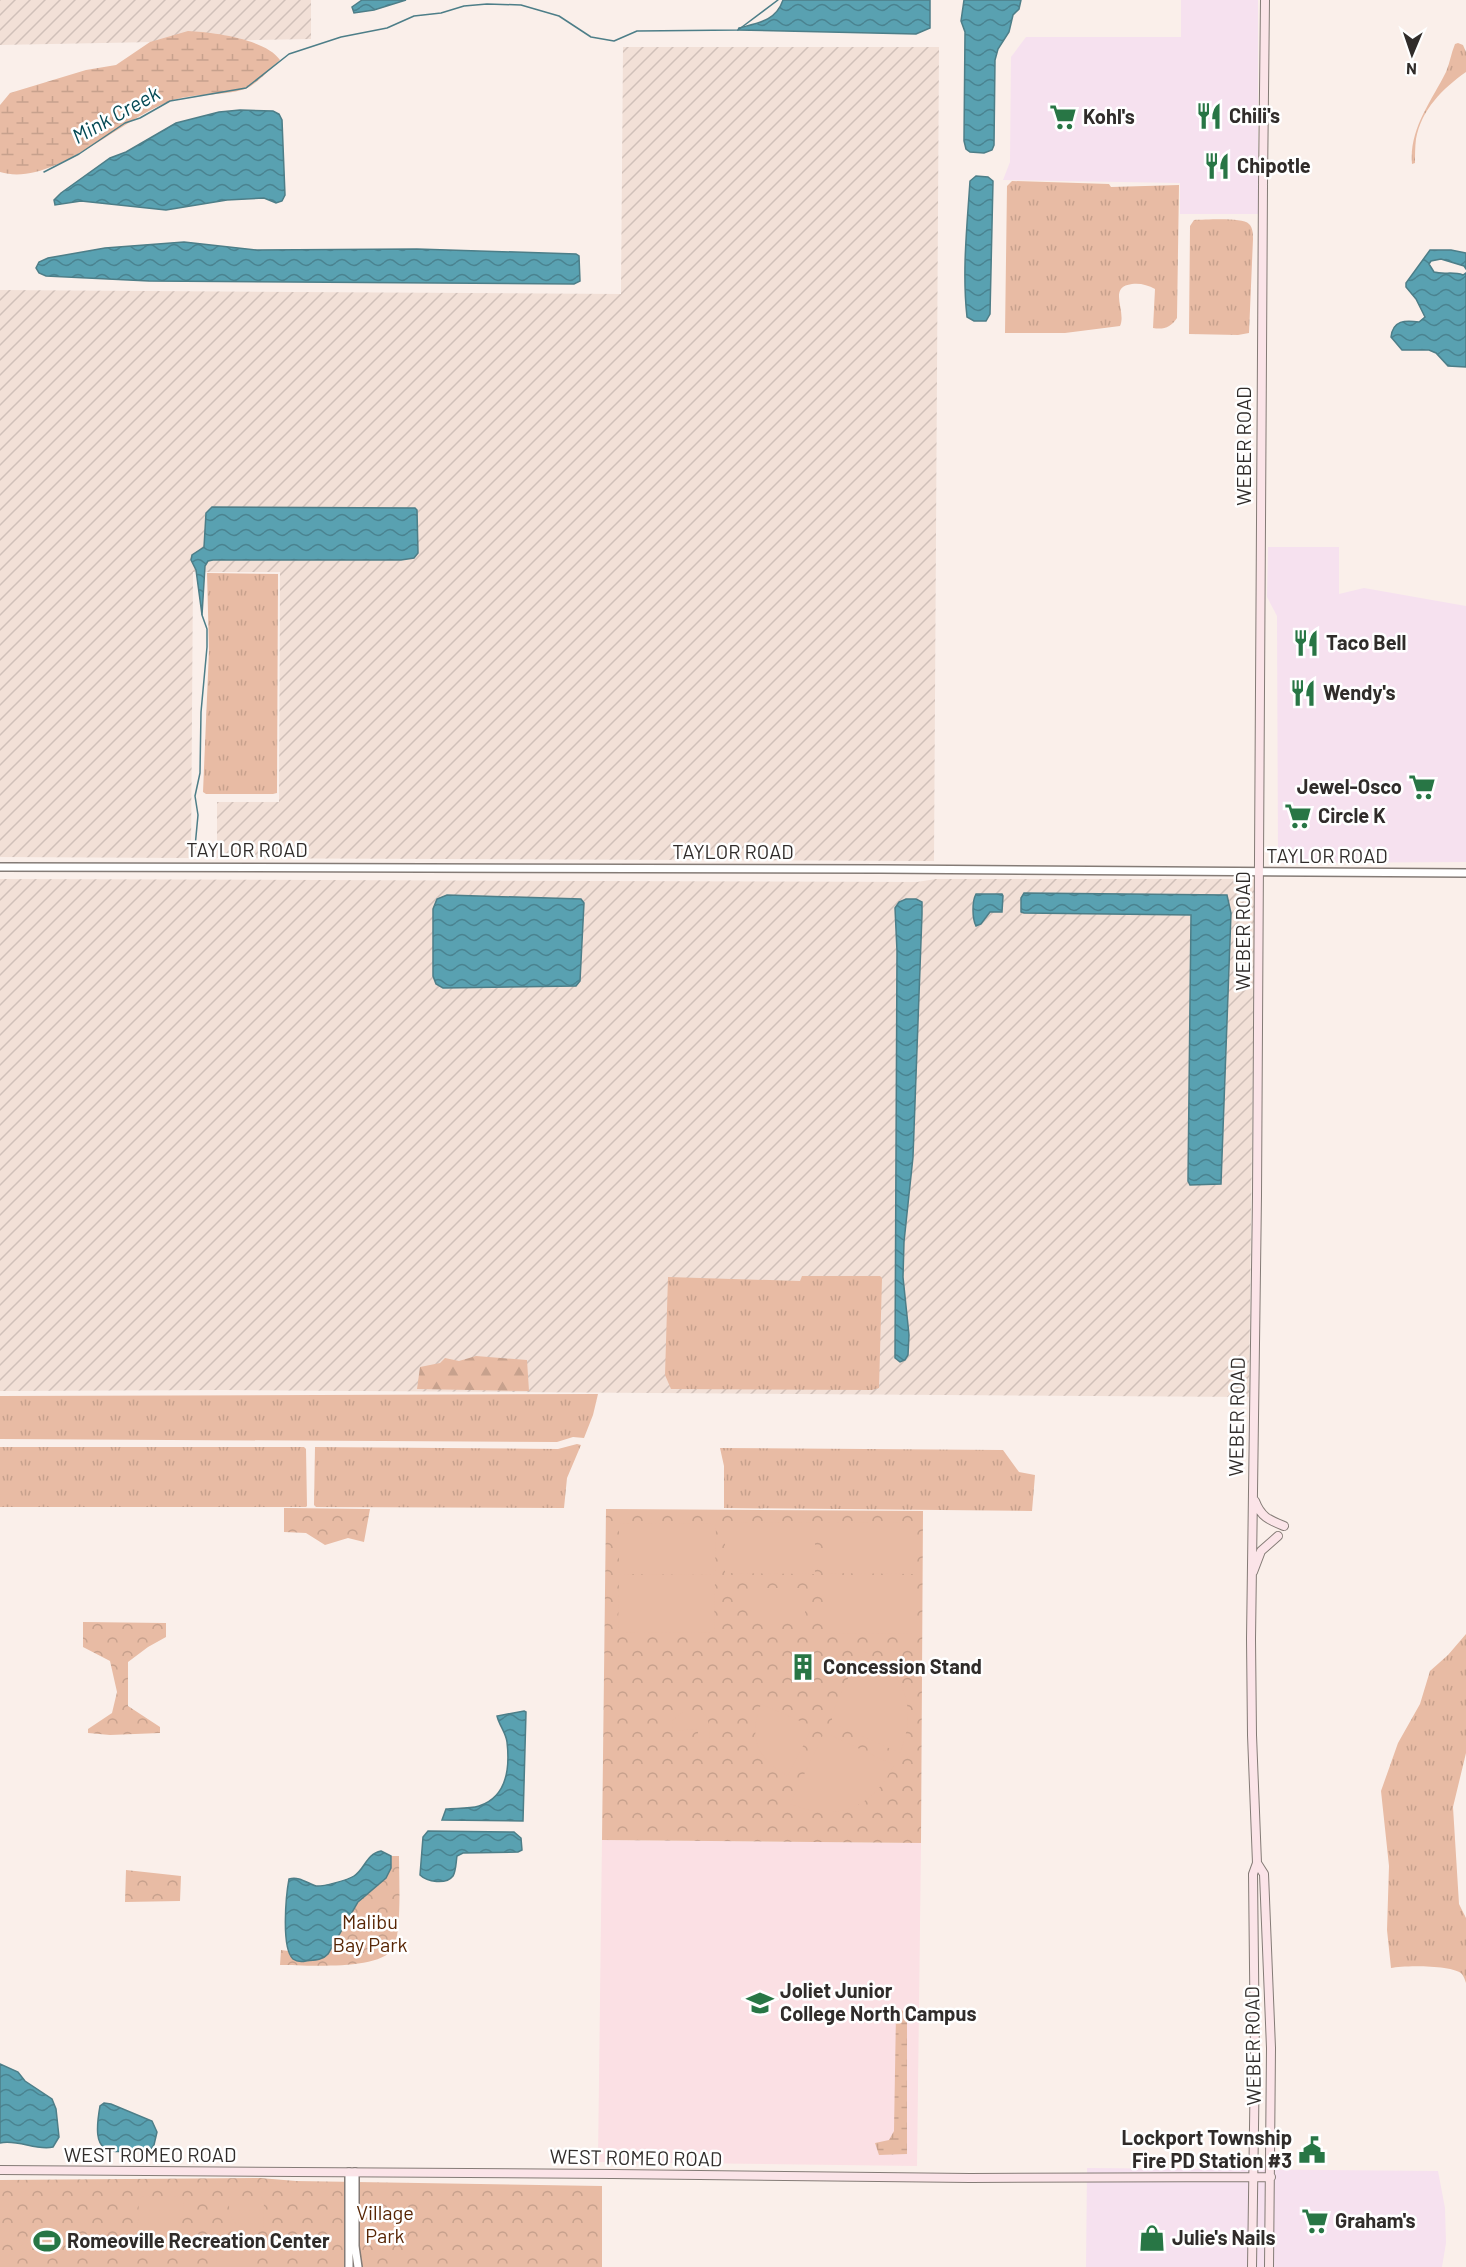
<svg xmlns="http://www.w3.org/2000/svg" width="1466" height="2267" font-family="Barlow,sans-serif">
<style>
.commercial{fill:#f6e1ef}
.industrial{fill:url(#industrial-furrows)}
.education{fill:#fbe0e4}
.grass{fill:url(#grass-tufts)}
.forest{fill:url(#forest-firs)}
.wetland{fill:url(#wetland-marsh)}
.park{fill:url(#park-crowns)}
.pitch{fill:#e8bba4}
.water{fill:url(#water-waves);stroke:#4d7e88;stroke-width:1.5}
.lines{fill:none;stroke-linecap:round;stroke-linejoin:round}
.stream{stroke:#4d7e88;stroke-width:1.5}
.tertiary-casing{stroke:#847b76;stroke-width:10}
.secondary-casing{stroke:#847b76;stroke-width:10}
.tertiary{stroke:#fff;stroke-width:7}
.secondary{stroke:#fbe4e8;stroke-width:8}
.labels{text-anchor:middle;stroke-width:5;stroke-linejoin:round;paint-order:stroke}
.poi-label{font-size:20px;font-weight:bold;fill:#302c2a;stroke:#fff;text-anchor:start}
.street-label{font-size:20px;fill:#302c2a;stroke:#fff}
.park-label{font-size:20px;fill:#582605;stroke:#fff}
.water-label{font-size:21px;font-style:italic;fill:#054a55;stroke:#fff}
</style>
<defs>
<pattern id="industrial-furrows" width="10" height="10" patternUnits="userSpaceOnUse" patternTransform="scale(1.5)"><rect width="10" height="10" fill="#f2e0d7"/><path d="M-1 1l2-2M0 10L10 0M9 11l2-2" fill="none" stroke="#d0c0b9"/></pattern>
<pattern id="grass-tufts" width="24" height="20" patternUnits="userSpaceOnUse" patternTransform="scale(1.5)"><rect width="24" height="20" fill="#e8bba4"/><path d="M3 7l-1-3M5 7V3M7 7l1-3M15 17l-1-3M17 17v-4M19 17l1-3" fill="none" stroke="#c7a18d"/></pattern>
<pattern id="forest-firs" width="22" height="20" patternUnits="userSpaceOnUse" patternTransform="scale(1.5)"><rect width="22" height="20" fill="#e8bba4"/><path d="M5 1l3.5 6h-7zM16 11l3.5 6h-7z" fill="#c7a18d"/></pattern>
<pattern id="wetland-marsh" width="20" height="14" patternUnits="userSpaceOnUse" patternTransform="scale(1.5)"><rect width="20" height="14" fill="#e8bba4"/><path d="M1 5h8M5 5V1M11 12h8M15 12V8" fill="none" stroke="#c7a18d"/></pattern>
<pattern id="park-crowns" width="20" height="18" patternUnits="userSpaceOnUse" patternTransform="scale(1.5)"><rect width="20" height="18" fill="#e8bba4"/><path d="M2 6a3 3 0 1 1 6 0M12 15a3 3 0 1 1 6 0" fill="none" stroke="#c7a18d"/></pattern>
<pattern id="water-waves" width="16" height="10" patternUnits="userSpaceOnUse" patternTransform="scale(1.5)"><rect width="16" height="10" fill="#59a1b1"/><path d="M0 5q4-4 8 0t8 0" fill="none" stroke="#4a8390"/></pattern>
</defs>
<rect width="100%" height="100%" fill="#faefea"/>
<path class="commercial" d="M1181,0h77v214h-78v-31l-177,-3 7,-18 1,-105 15,-20h155z
M1268,547h71v47l25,-6 102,18v256l-188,1 -1,-247 -10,-19z
M1087,2168l351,3 7,37 1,35 -4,24h-356z"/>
<path class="industrial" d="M0,0h311v39l-311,6z
M623,47h316l-5,814 -717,-3v-56h62l1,-230h-87l-2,286 -191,-1v-567l621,4z
M0,879l917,3 19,-3h319l-6,518 -1026,-7 -223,1z"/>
<path class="education" d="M602,1840l319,3 -4,323 -319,-4z"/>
<path class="grass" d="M1458,43l5,2 3,7v20c-23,16 -45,38 -50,67 -1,8 -1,16 -1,24l-3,1c-3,-35 19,-62 34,-92 4,-9 5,-19 9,-28z
M1012,181l97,3 2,3 68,-2 -2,133c-6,9 -13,12 -24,10l2,-39c-7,-4 -15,-6 -23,-5 -25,3 -5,27 -12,42l-55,7h-60l2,-147z
M1194,220c12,0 48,-3 55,4 4,4 4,10 4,15l-4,94 -11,2 -49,-1 1,-108z
M207,573l71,1 -1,219 -4,1h-67l-3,-2 6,-142z
M802,1276h78l2,2 -3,110 -7,2 -201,-1 -6,-14 3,-98 132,4z
M598,1394l-5,21 -9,23 -11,-1 -16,5 -557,-3v-43z
M577,1444l4,1 -14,33 -3,30 -248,-1 -2,-2 1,-58 243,2z
M0,1447h304l2,2 1,57 -1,1h-306z
M720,1448l283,2 16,22 16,3 -3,36 -308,-3v-42z
M1466,1634v119l-13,54 6,97 7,14v65c-1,-3 -2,-6 -4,-9 -8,-9 -58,-9 -71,-6l-4,-38 2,-64 -8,-75 17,-48 22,-39 10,-33 18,-16z"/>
<path class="forest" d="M476,1356l51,4 2,31 -112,-2 3,-22 20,-4 5,-5 14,3z"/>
<path class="wetland" d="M188,31c24,1 78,8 92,29 -10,9 -23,24 -35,29 -24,8 -53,3 -77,13 -48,18 -116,86 -168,70v-67l10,-12 76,-23 30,-5 34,-23z
M899,2010l6,1 2,7v136l-28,1 -4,-12 14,-3 5,-9 2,-118z"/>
<path class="park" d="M284,1508l86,1 -6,33 -16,-4 -23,7 -19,-12 -22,-1z
M606,1509l317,2 -2,332 -319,-3z
M83,1622l83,1v14l-18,10 -20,15v44l32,21v6l-50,2 -22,-2v-4l24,-16 5,-21 -7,-31 -27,-14z
M391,1856h8c0,20 3,78 -6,93 -15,22 -89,16 -113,16l1,-15 7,1 3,6h33c15,-17 22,-39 36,-57 10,-13 35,-23 31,-44z
M126,1870l55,6 -1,25 -55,1z
M260,2178l36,3 306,5v81h-602v-87z"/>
<path class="pitch" d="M725,1522l90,1v51l-90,-1z
M824,1522l90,1v51l-90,-1z
M619,1523l97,1 -1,51 -96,-1z
M619,1581h96l-1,52 -96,-1z
M824,1582h90v52l-90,-1z
M748,1588h57v29h-57z
M861,1650c45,23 57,57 39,103l-64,-28 -4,-4v-8z
M761,1704l46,20 3,8 -22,44c-31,-16 -40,-39 -27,-72z
M683,1712h20c8,9 6,19 6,31l-11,-1v-10l-2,-3 -24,2 1,-11z
M823,1735h7l64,30c-23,45 -57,57 -104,39z
M143,2196l41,1c1,32 -16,47 -47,47l2,-45z
M230,2197h31l3,4 -1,28c-23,5 -38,-10 -33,-32z
M217,2236l39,1 -1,30h-39z"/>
<path class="water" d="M362,0h44l-32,10 -20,3 -2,-6z
M783,0h147v28l-14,6 -178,-4 1,-2c19,-5 37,-7 44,-28z
M964,0h57l-2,9 -6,6 -4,17 -11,17 -3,11 -1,85 -2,5 -8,3 -14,-1 -4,-3 -2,-8 1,-109 -4,-11z
M240,110l33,1 6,3 3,6 3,75 -3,6 -6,2 -12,-5 -37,2 -61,10 -85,-9 -26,4 -1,-5 7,-7 49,-35 16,-6 50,-29 43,-11z
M976,176l12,1 5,4 -3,133 -4,7h-12l-7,-4c-5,-45 0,-90 3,-136z
M184,242l73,8 160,-1 159,5 3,2 1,25 -6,3 -425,-3 -103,-5 -7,-3 -3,-5 3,-6 9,-4 57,-10z
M1430,250h21l15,3v16l-2,-3 -23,-7 -10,2 -2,3 5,8c10,3 19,-1 29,3l3,-2v94l-18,-1 -12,-13 -7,-3h-27l-11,-13c2,-17 14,-17 28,-15l6,-5 -9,-18 -10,-12v-4z
M212,507l203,1 2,2 1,43 -4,5 -13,2h-188l-5,1 -3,5 -3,49 -6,-45 -5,-10 1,-5 12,-8 2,-34z
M1024,893l203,2 4,18 -10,271 -31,1 -2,-4 3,-266 -167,-2 -3,-1v-14z
M976,894h26l1,2 -1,16h-12l-9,12 -5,2c-4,-8 -4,-25 0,-32z
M447,895l134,4 3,4 -4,78 -4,5 -133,2 -7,-4 -3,-8v-67l4,-10z
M906,899h10l6,3v12l-9,243 -9,85 -1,35 6,58 -1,20 -3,5 -5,2 -5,-4 2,-407 -2,-43 4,-6z
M524,1711l2,1 -3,109 -81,-1 4,-11c10,-1 23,0 33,-3 28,-9 31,-38 28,-64 -1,-9 -8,-17 -10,-26z
M428,1831l86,1 7,6 1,12 -4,2 -55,1 -6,3c-1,6 -1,15 -4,20 -7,9 -26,6 -33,-1l3,-38z
M381,1851l10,5v12l-5,10 -28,24 -30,52c-5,6 -14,6 -22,7 -5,1 -9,1 -13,-2 -12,-11 -7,-64 -4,-80 10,-3 18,4 27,7 6,1 32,-6 38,-10 11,-7 12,-22 27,-25z
M0,2064l18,8 7,9 27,18 4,10 3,28 -6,10c-17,4 -35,-8 -53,-4z
M104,2103l7,1 41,17 5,11 -3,13 -3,4c-45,5 -60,8 -51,-43z"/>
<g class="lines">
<path class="stream" d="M44,172l35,-18 46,-31 15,-5 30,-17 76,-13 43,-34 52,-17 46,-9 27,-12 27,-3 23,-7 23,-2 34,1 38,11 32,21 23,4 23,-10 101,-1 40,-30
M195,847l3,-32 -3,-19 5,-23 1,-61 6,-65v-18l-5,-14"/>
<defs>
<path id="tertiary" d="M0,867l881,2 585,4
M349,2172v95
M355,2172v74l3,21"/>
<path id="secondary" d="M1263,184l2,-184
M1255,1501c6,16 14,19 29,25
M1253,1572l8,-21 17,-15
M1257,1863l7,11 7,174 -2,219
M0,2170l613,4 357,4 301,-1
M1252,2267l3,-210 -2,-183 4,-11 -5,-128 -1,-96 6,-443 6,-1011"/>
</defs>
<use href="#tertiary" class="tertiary-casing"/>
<use href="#secondary" class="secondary-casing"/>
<use href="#tertiary" class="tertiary"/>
<use href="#secondary" class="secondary"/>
</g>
<defs>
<symbol id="restaurant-bare" viewBox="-9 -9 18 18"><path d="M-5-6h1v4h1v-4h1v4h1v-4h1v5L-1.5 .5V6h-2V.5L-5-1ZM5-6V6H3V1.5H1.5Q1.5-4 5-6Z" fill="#287645" stroke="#fff" stroke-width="2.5" paint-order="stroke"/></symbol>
<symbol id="supermarket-bare" viewBox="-9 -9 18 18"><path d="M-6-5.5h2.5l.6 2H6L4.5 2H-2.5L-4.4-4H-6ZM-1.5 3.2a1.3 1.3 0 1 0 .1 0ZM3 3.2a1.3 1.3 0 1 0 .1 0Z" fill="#287645" stroke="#fff" stroke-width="2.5" paint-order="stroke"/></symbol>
<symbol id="building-bare" viewBox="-9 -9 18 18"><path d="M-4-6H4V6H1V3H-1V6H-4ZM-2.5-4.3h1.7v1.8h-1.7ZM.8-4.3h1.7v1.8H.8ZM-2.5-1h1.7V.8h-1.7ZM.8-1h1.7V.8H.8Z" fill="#287645" stroke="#fff" stroke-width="2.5" paint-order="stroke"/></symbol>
<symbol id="university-bare" viewBox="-9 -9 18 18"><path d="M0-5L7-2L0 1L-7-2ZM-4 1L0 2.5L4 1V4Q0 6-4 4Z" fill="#287645" stroke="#fff" stroke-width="2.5" paint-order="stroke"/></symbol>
<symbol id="civic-bare" viewBox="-9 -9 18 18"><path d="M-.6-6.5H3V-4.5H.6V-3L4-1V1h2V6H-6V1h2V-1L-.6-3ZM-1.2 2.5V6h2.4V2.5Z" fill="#287645" stroke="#fff" stroke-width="2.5" paint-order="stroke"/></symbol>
<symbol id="shop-bare" viewBox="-9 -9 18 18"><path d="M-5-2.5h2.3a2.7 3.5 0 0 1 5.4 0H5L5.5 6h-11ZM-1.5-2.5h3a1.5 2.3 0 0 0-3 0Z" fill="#287645" stroke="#fff" stroke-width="2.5" paint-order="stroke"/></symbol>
<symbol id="stadium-bare" viewBox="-9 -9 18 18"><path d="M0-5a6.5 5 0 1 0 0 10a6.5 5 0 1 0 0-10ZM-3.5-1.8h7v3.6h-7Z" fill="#287645" stroke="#fff" stroke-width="2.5" paint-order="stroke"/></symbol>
</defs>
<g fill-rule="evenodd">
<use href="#restaurant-bare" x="1190" y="97" width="38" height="38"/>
<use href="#supermarket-bare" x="1044" y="98" width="38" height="38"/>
<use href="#restaurant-bare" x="1198" y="147" width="38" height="38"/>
<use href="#restaurant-bare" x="1287" y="624" width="38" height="38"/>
<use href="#restaurant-bare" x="1284" y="674" width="38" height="38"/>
<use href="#supermarket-bare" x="1403" y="768" width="38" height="38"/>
<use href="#supermarket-bare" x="1279" y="797" width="38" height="38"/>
<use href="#building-bare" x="784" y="1648" width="38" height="38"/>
<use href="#university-bare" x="741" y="1984" width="38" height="38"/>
<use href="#civic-bare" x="1293" y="2131" width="38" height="38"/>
<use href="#supermarket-bare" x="1296" y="2202" width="38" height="38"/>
<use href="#shop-bare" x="1133" y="2219" width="38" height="38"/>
<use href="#stadium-bare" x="28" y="2222" width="38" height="38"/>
</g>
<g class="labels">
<g class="poi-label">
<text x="1229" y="123">Chili's</text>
<text x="1083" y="124">Kohl's</text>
<text x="1237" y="173">Chipotle</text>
<text x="1326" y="650">Taco Bell</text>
<text x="1323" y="700">Wendy's</text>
<text x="1402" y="794" text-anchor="end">Jewel-Osco</text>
<text x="1318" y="823">Circle K</text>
<text x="823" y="1674">Concession Stand</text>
<text x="780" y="1998">Joliet Junior<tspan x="780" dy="23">College North Campus</tspan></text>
<text x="1292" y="2145" text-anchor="end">Lockport Township<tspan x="1292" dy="23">Fire PD Station #3</tspan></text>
<text x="1335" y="2228">Graham's</text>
<text x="1172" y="2245">Julie's Nails</text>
<text x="67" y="2248">Romeoville Recreation Center</text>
</g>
<g class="street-label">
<text transform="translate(1244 446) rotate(-90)" y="7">WEBER ROAD</text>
<text x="247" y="857">TAYLOR ROAD</text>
<text x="733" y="859">TAYLOR ROAD</text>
<text x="1327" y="863">TAYLOR ROAD</text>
<text transform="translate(1243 931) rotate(-90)" y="7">WEBER ROAD</text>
<text transform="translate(1237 1417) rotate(-89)" y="7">WEBER ROAD</text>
<text transform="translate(1253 2046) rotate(-91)" y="7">WEBER ROAD</text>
<text x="150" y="2162">WEST ROMEO ROAD</text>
<text transform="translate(636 2158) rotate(1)" y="7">WEST ROMEO ROAD</text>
</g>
<g class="park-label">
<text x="370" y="1929">Malibu<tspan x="370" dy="23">Bay Park</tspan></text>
<text x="385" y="2220">Village<tspan x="385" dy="23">Park</tspan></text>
</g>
<g class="water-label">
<text transform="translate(116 115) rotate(-29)" y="7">Mink Creek</text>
</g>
</g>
<g transform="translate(1412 54) rotate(182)" stroke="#ffffff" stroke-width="4.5" paint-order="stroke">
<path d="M0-4.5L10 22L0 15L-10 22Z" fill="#302c2a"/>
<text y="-9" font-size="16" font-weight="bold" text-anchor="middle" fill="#302c2a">N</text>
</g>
</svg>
